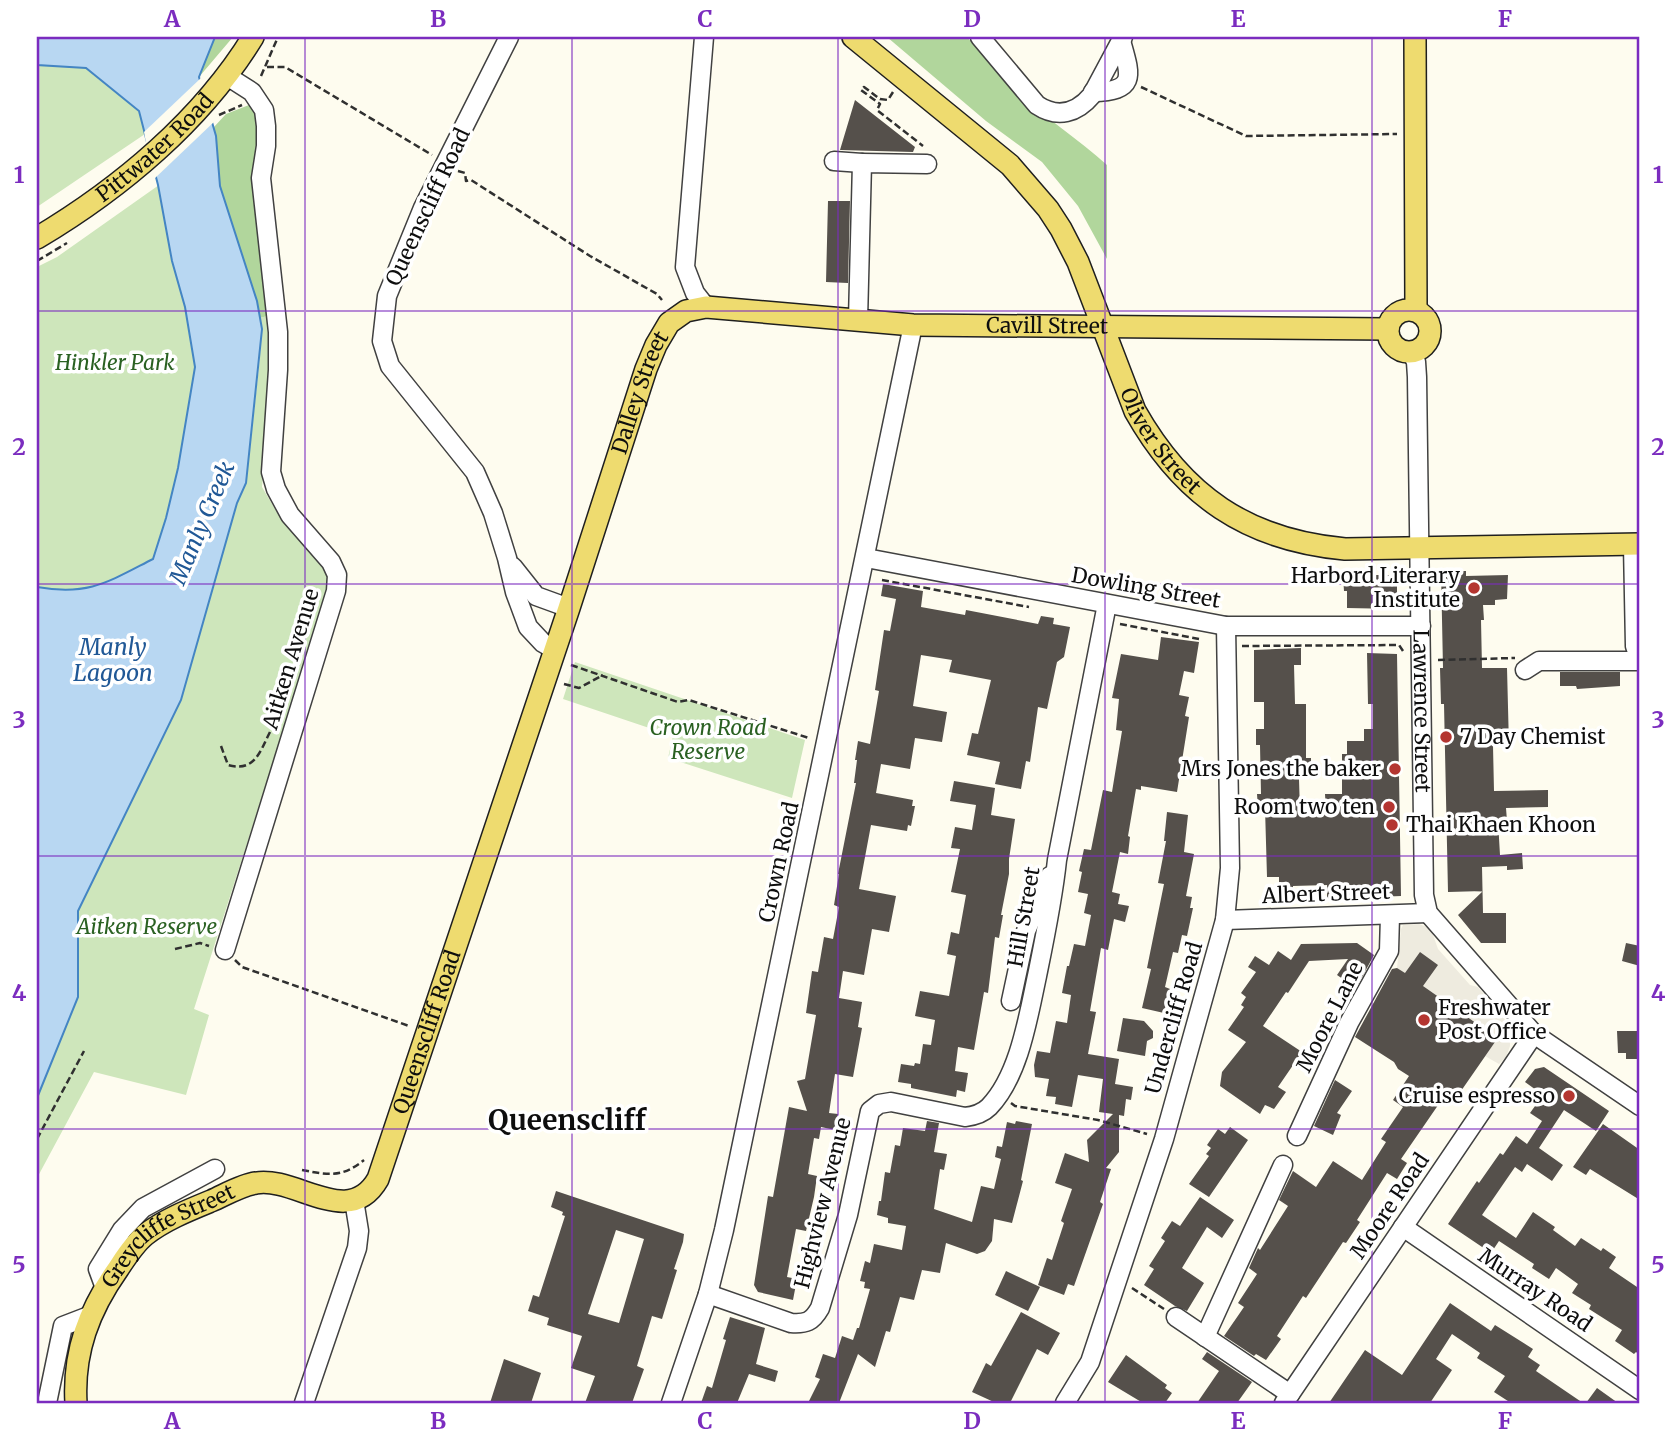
<svg xmlns="http://www.w3.org/2000/svg" width="1677" height="1440" font-family="Merriweather,serif">
<style>
.green{fill:#cee6bb}
.forest{fill:#b1d69c}
.plaza{fill:#eeebdf}
.water{fill:#b8d7f2;stroke:#4485c3;stroke-width:2}
.pier{fill:#fefcef}
.building{fill:#55504b;fill-rule:evenodd}
.lines{fill:none;stroke-linecap:round;stroke-linejoin:round}
.minor-casing{stroke:#414141;stroke-width:21}
.major-casing{stroke:#1f1f1f;stroke-width:24}
.path{stroke:#303030;stroke-width:2.5;stroke-dasharray:7 3.5;stroke-linecap:butt}
.minor{stroke:#fff;stroke-width:18}
.major{stroke:#eedb6f;stroke-width:21}
.grid{fill:none;stroke:#7b2cbf;stroke-width:2;stroke-opacity:0.55}
.poi-dot{fill:#b43530;stroke:#fff;stroke-width:2.5}
.labels{text-anchor:middle;stroke-width:7;stroke-linejoin:round;paint-order:stroke}
.street-label{font-size:21px;fill:#0e0e0e;stroke:#fff}
.park-label{font-size:21px;font-style:italic;fill:#2a6122;stroke:#fff}
.poi-label{font-size:21px;fill:#0e0e0e;stroke:#fff;text-anchor:end}
.water-label{font-size:23px;font-style:italic;fill:#205896;stroke:#fff}
.district-label{font-size:28px;font-weight:bold;fill:#0e0e0e;stroke:#fff}
.neatline{fill:none;stroke:#7b2cbf;stroke-width:2.5}
.grid-label{font-size:23px;text-anchor:middle;font-weight:bold;fill:#7b2cbf}
</style>
<rect width="100%" height="100%" fill="#fefcef"/>
<path class="green" d="M37,65l50,3 52,43 6,23 -108,73z
M159,185l13,76 13,46 10,60 -17,101 -12,50 -13,41c-45,23 -64,37 -116,28v-320l20,-10z
M271,315l3,34 -12,138 16,27 49,57 4,10 -137,428 15,6 -23,80 -92,-23 -57,106v-80l41,-101v-86l103,-211 56,-197 9,-20 13,-116 3,-38 -2,-11z
M575,662l230,78 -13,58 -124,-40 5,-22 -110,-37z"/>
<path class="forest" d="M215,37h18l-34,40z
M887,37h80c12,13 23,28 36,41 31,33 71,57 104,87v94l-29,-53 -36,-44 -56,-41z
M249,105l6,6 4,25 12,179 -11,3 -3,-17 -37,-115 -6,-59 12,-13z"/>
<path class="plaza" d="M1419,924l8,3 5,5 6,17 32,36 8,2 27,33 5,14v12l-4,11 -7,7 -14,-8 10,-14 -2,-7 -96,-67 4,-39 2,-4z"/>
<path class="water" d="M37,37h178l-16,40 17,59 4,50 37,115 5,28 -16,154 -9,20 -56,197 -103,211v86l-41,101v-511c52,9 71,-5 116,-28l13,-41 12,-50 17,-101 -10,-60 -13,-46 -14,-76 -19,-74 -53,-43 -49,-3z"/>
<path class="pier" d="M202,77l13,44 -62,59 -9,-48z"/>
<path class="building" d="M855,100l60,47 -2,5 -73,-2z
M828,201h22l-2,82 -22,-1z
M1441,571h25v5l42,-1 -1,24 -12,1v5h-12l1,15h-3l1,48h25l2,78h-16l1,45 54,-1v17l-42,1 1,13h-9l2,34 22,-2 1,16 -16,1v-4l-25,1 1,46h23v30h-25l-23,-28 25,-24 -35,1 -4,-188h-3l-1,-36h3z
M1343,575h47l7,6v28l-50,-1v-17h-3z
M883,584l40,7 -2,16 44,8 1,-5 72,14 3,-8 13,2 -1,6 17,3 -6,30 -7,5 -10,47 -9,-2 -8,55 -4,-1 -5,28 -26,-5 5,-22 -33,-7 5,-22 6,1 13,-54 -42,-8 3,-12 -31,-5 -8,51 34,6 -5,30 -27,-4 -5,31 -29,-5 -5,29 37,7 -1,6h3l-4,20 -3,-1 -1,6 -36,-6 -12,64 37,7 -7,36 -17,-3 -8,46 -21,-4 -4,27 23,4 -4,25 4,1 -9,49 -18,-3 -6,39 9,1 -3,16 -14,-3 -2,12 -5,-1 -6,36 9,2 -3,21 -8,34 -10,-2 -9,48 10,2 -4,21 -35,-8 -4,-7 14,-89 5,1 16,-90 18,4 -10,-30 8,-2 11,-64 -10,-2 6,-42 6,1 6,-35 9,2 6,-32 -5,-2 5,-31h-1l18,-91h-2l3,-23h-2l3,-19 12,3 9,-53 -4,-1 9,-60 6,1 6,-32 -15,-3z
M1161,637l38,5 -5,31 -10,-2 -5,24 10,2 -4,19 4,1 -12,75 -36,-6v4l-5,-1 -8,47 2,1 -2,17 -8,-2 -8,40 8,2 -2,10 11,2 -4,16 -11,-3 -6,31 -7,-2 -11,63 6,1 -8,42 31,5 -4,25 18,3 -2,13 -5,-1 -2,17 -5,-1v37l-13,16 5,1 -11,33 3,2 -29,82 -6,-2 -4,11 -26,-10 9,-27 5,2 12,-37 -3,-2 11,-32 -17,-6 10,-30 24,9 -2,-22 26,-26 -14,-2 4,-33 -25,-4 -6,32 -17,-3 1,-7 -10,-1 3,-17 -14,-2 -1,-12 3,-14 13,2 6,-32 11,2 4,-28 -9,-2 5,-27h2l5,-22 11,2 6,-31 -7,-2 4,-19 -10,-2 4,-20 -3,-1 5,-22 7,1 12,-60 9,2 10,-61 -6,-1 3,-31 -7,-1 9,-44 37,6z
M1301,648v17h-7l1,39h11v54h5v21h-12l1,33 26,-1 -1,-17h17v-40h5v-13h17v-12h9v-25h-5l-1,-51 30,1 4,242 -74,3v-14l-34,1v4l-14,1v-14h-12l-2,-69 -7,1 -1,-15h4l-1,-49h-4v-16h8v-27h-10v-52z
M1560,672h60v14l-43,3 -1,-3h-16z
M954,781l41,7 -4,27 24,4 -6,40v15l-8,41h2l-4,23 -4,-1 -7,56 -4,-1 -10,58 -16,-3 -3,24 13,2 -3,19 -8,-2 -1,7 -45,-9v-4l-13,-2 3,-18 13,2 1,-3 5,1 3,-20 8,1 4,-25 -20,-4 5,-25 29,5 7,-40 -9,-2 4,-22 8,2 7,-39 -15,-3 9,-43 -9,-1 4,-21 17,3 4,-25 -26,-4z
M1167,812l21,3 -4,37 10,2 -8,42 6,1 -2,11h3l-6,28 -5,-1 -4,18 -5,-1 -8,35 5,2 -6,24 -22,-5 9,-39 -4,-1 17,-84 -6,-1 8,-42h-2z
M1357,943l17,12 -18,33 -19,-13 11,-16 -39,2 -21,32 -2,-1 -23,34 39,26 -24,35 8,5 -12,17 -9,-4 -5,9 -40,-28 2,-14 24,-30 -18,-12 16,-23 -3,-2 5,-8 -5,-4 15,-21 -8,-5 7,-11 14,9 9,-14 13,9 10,-16z
M1626,943l14,3v20l-18,-5z
M1420,952l18,13 -15,21 70,49 2,7 -43,62 -9,-6 -42,61 6,4 -10,16 -10,-6 -30,47 3,2 -14,21 -3,-1 -37,56 -3,-2 -26,40 4,3 -15,21 -10,-6 -2,2 -30,-20 20,-29 -6,-4 19,-29 -8,-6 9,-20 2,2 28,-44 -9,-6 14,-29 23,16 17,-26 29,19 24,-38 -5,-3 22,-32 -10,-7 16,-24 -11,-7 -4,-7 -39,-25 37,-68 5,-1 8,5z
M1123,1018l21,3 9,10v7l-6,3 -2,15 -28,-5z
M1617,1031h21v28h-12v-6h-8z
M1544,1067l65,44 -13,20 -32,-21 -25,38 24,17 -11,16 -25,-17 -5,8 -7,-5 -33,48 34,23 17,-26 22,15 -2,3 22,16 6,-8 20,13 2,-3 13,9 -7,11 31,21v66l-4,-3 -2,2 -19,-13 7,-11 -33,-21 2,-4 -19,-12 6,-9 -22,-16 -7,11 -17,-11 2,-4 -35,-23 -8,12 -43,-29 29,-43 2,2 21,-30 3,2 13,-19 11,8 15,-23 -12,-8 13,-18 -18,-13 10,-13z
M1335,1080l17,11 -15,22 4,2 -8,20 -19,-9z
M927,1121l12,2 -5,29 13,2 -3,16 -4,-1 -6,40 38,13 9,-36 13,3 7,-30 -6,-2 2,-11 5,1 5,-25 8,2 1,-3 16,3 -11,56 2,1 -11,42 -18,-4 -2,22 -7,10 -8,3 -31,-11 -6,30 -18,-3 -8,30 -14,-3 -10,35 -4,-1 -11,36 -17,-13 -19,49h-31l12,-24 -5,-2 8,-23 12,4 7,-22 11,4 4,-12h2l11,-39 -6,-1 1,-6 -5,-1 5,-20 5,2 4,-19 28,6 4,-24 -18,-3v-5l-11,-3 2,-14h2l4,-29 5,1 5,-28 5,1 3,-18 22,3z
M1603,1124l37,26v50l-50,-31 -4,6 -13,-8z
M1230,1127l18,13 -39,57 -20,-13 20,-28 -3,-2 5,-6 -4,-3 11,-16 7,5z
M556,1191l128,43 -1,8 -9,27 3,1 -15,49 -10,-3 -15,50 7,3 -12,34h-47l10,-27 -24,-8 11,-32 -35,-11 2,-7 -21,-7 5,-16 6,2 26,-81 -3,-1 1,-3 -12,-5zM616,1230l28,9 -25,84 -31,-9z
M1200,1197l34,23 -12,18 -15,-11 -25,41 22,15 -17,28 -12,-5 -31,-21 10,-16 -5,-3 16,-25 -4,-3 11,-17 8,5z
M1006,1271l34,16 -12,24 -33,-16z
M1450,1303l41,28 4,-6 38,24 -5,8 12,8 -4,6 47,32h-72l-17,-11 11,-16 -28,-18 3,-5 -28,-19 -16,25 16,11 -22,33h-101l36,-53 37,25z
M1021,1312l39,21 -12,22 -11,-6 -27,54h-14l-24,-11 14,-29 5,3z
M730,1317l35,11 -9,36 22,7 -3,11 -26,-8 -12,29h-36l6,-17 5,2 14,-48 -3,-1z
M1207,1352l45,30 -15,21h-40l22,-32 -17,-12z
M1126,1355l41,30 -2,3 7,5 -7,10h-22l-35,-21z
M504,1359l37,14 -10,30h-41z
M1597,1388l21,15h-32z"/>
<g class="lines">
<defs>
<g id="minor">
<path d="M509,37l-86,171 -36,88 -5,45 8,25 85,106 18,41 14,45 8,34 13,35 15,16 12,7"/>
<path d="M704,37l-19,230 10,26 11,14"/>
<path d="M980,37l57,68c21,14 40,8 55,-10l31,-58"/>
<path d="M1093,92c44,-1 38,-16 28,-51"/>
<path d="M834,161l28,2"/>
<path d="M858,320l4,-157 65,1"/>
<path id="s1" d="M1412,353l4,9 1,15 7,518 4,18 106,121 106,72"/>
<path d="M866,558l360,68h195"/>
<path d="M513,567l23,29 33,12"/>
<path d="M1525,670l14,-9h101l-5,-15 -2,-101"/>
<path d="M1225,920l203,-7"/>
<path d="M225,950l111,-359 1,-16 -6,-13 -41,-47 -14,-26 -5,-17 7,-102v-38l-17,-154 5,-32v-20l-2,-16 -12,-18 -25,-16"/>
<path d="M1011,1001l15,-70 24,-55"/>
<path d="M1297,1136l52,-113 40,-72 1,-35"/>
<path d="M1403,1227l237,163"/>
<path d="M105,1288l-7,-19 24,-39 21,-22 72,-39"/>
<path d="M708,1294l83,29c15,1 21,-1 29,-15l28,-93 22,-104 9,-7 12,-2 74,15c9,-1 17,-3 24,-10 30,-31 39,-89 48,-131 8,-39 16,-77 20,-116l50,-256"/>
<path d="M1176,1317l114,77"/>
<path d="M1205,1337l78,-172"/>
<path d="M47,1403l16,-77 26,-10"/>
<path d="M304,1403l53,-155 2,-17 -5,-31"/>
<path d="M671,1403l37,-109 16,-64 189,-905"/>
<path d="M1065,1403l25,-41 74,-223 61,-219 5,-52 -4,-242"/>
<path d="M1284,1403l250,-369"/>
</g>
<g id="major">
<path id="s2" d="M853,37l157,128 38,44 13,20 17,33 57,149c48,85 112,129 210,138l295,-5"/>
<path d="M1415,37l1,273"/>
<path id="s3" d="M37,238c84,-50 165,-118 216,-201"/>
<circle cx="1409" cy="331" r="21"/>
<path id="s4" d="M76,1403c-3,-51 13,-93 42,-134 8,-12 16,-25 27,-34 19,-15 44,-25 66,-34 14,-6 30,-16 45,-18 40,-7 93,47 122,-4l191,-571 77,-239 10,-24 13,-22 17,-12 20,-4 207,18 475,4"/>
</g>
</defs>
<use href="#minor" class="minor-casing"/>
<use href="#major" class="major-casing"/>
<path class="path" d="M267,67h18l147,88
M261,76l17,-39
M1141,87l105,49 151,-2
M893,92l-5,8 -8,-1 -16,-12 -3,3 19,14 -3,6 46,36
M219,115l23,-10
M458,171l7,2 1,8 5,-1 119,76 67,38 5,6
M37,261l30,-18
M882,580l147,27
M1120,624l79,15
M1242,646l157,-1 4,6
M1438,660l77,-2
M571,665l107,37 11,-2 120,38
M564,684l15,4 24,-13
M221,746l7,19c33,9 33,-24 50,-46
M175,949l25,-6 9,3
M235,960l7,7 167,59
M1011,1103l4,3 83,14 49,14
M37,1139l47,-88
M302,1170c26,5 40,8 62,-10
M1132,1288l32,21"/>
<use href="#minor" class="minor"/>
<use href="#major" class="major"/>
</g>
<path class="grid" d="M305,37v1366M572,37v1366M838,37v1366M1105,37v1366M1372,37v1366M37,311h1603M37,584h1603M37,856h1603M37,1129h1603"/>
<g class="poi-dot">
<circle cx="1474" cy="588" r="7"/>
<circle cx="1446" cy="737" r="7"/>
<circle cx="1395" cy="769" r="7"/>
<circle cx="1389" cy="807" r="7"/>
<circle cx="1392" cy="825" r="7"/>
<circle cx="1424" cy="1020" r="7"/>
<circle cx="1569" cy="1096" r="7"/>
</g>
<g class="labels">
<g class="street-label">
<text dy="7" stroke="none"><textPath href="#s3" startOffset="149">Pittwater Road</textPath></text>
<text transform="translate(428 207) rotate(-65)" y="7">Queenscliff Road</text>
<text dy="7" stroke="none"><textPath href="#s4" startOffset="1731">Cavill Street</textPath></text>
<text dy="7" stroke="none"><textPath href="#s4" startOffset="1272">Dalley Street</textPath></text>
<text dy="7" stroke="none"><textPath href="#s2" startOffset="520">Oliver Street</textPath></text>
<text transform="translate(1146 588) rotate(10)" y="7">Dowling Street</text>
<text transform="translate(291 659) rotate(-73)" y="7">Aitken Avenue</text>
<text dy="7" stroke="none"><textPath href="#s1" startOffset="359">Lawrence Street</textPath></text>
<text transform="translate(779 862) rotate(-78)" y="7">Crown Road</text>
<text transform="translate(1326 894) rotate(-2)" y="7">Albert Street</text>
<text transform="translate(1024 917) rotate(-80)" y="7">Hill Street</text>
<text transform="translate(1330 1017) rotate(-63)" y="7">Moore Lane</text>
<text transform="translate(1174 1018) rotate(-74)" y="7">Undercliff Road</text>
<text dy="7" stroke="none"><textPath href="#s4" startOffset="598">Queenscliff Road</textPath></text>
<text transform="translate(823 1203) rotate(-76)" y="7">Highview Avenue</text>
<text transform="translate(1390 1206) rotate(-56)" y="7">Moore Road</text>
<text dy="7" stroke="none"><textPath href="#s4" startOffset="205">Greycliffe Street</textPath></text>
<text transform="translate(1535 1290) rotate(34)" y="7">Murray Road</text>
</g>
<g class="park-label">
<text x="115" y="370">Hinkler Park</text>
<text x="708" y="735">Crown Road<tspan x="708" dy="24">Reserve</tspan></text>
<text x="147" y="934">Aitken Reserve</text>
</g>
<g class="poi-label">
<text x="1460" y="583">Harbord Literary<tspan x="1460" dy="24">Institute</tspan></text>
<text x="1460" y="744" text-anchor="start">7 Day Chemist</text>
<text x="1381" y="776">Mrs Jones the baker</text>
<text x="1375" y="814">Room two ten</text>
<text x="1406" y="832" text-anchor="start">Thai Khaen Khoon</text>
<text x="1438" y="1015" text-anchor="start">Freshwater<tspan x="1438" dy="24">Post Office</tspan></text>
<text x="1555" y="1103">Cruise espresso</text>
</g>
<g class="water-label">
<text transform="translate(202 523) rotate(-67)" y="8">Manly Creek</text>
<text x="113" y="655">Manly<tspan x="113" dy="26">Lagoon</tspan></text>
</g>
<g class="district-label">
<text x="567" y="1130">Queenscliff</text>
</g>
</g>
<rect width="1677" height="1440" fill="none" stroke="#ffffff" stroke-width="77"/>
<rect x="38" y="38" width="1600" height="1364" class="neatline"/>
<g class="grid-label">
<text x="172" y="27">A</text>
<text x="438" y="27">B</text>
<text x="705" y="27">C</text>
<text x="972" y="27">D</text>
<text x="1238" y="27">E</text>
<text x="1505" y="27">F</text>
<text x="19" y="183">1</text>
<text x="1658" y="183">1</text>
<text x="19" y="455">2</text>
<text x="1658" y="455">2</text>
<text x="19" y="728">3</text>
<text x="1658" y="728">3</text>
<text x="19" y="1001">4</text>
<text x="1658" y="1001">4</text>
<text x="19" y="1273">5</text>
<text x="1658" y="1273">5</text>
<text x="172" y="1429">A</text>
<text x="438" y="1429">B</text>
<text x="705" y="1429">C</text>
<text x="972" y="1429">D</text>
<text x="1238" y="1429">E</text>
<text x="1505" y="1429">F</text>
</g>
</svg>
